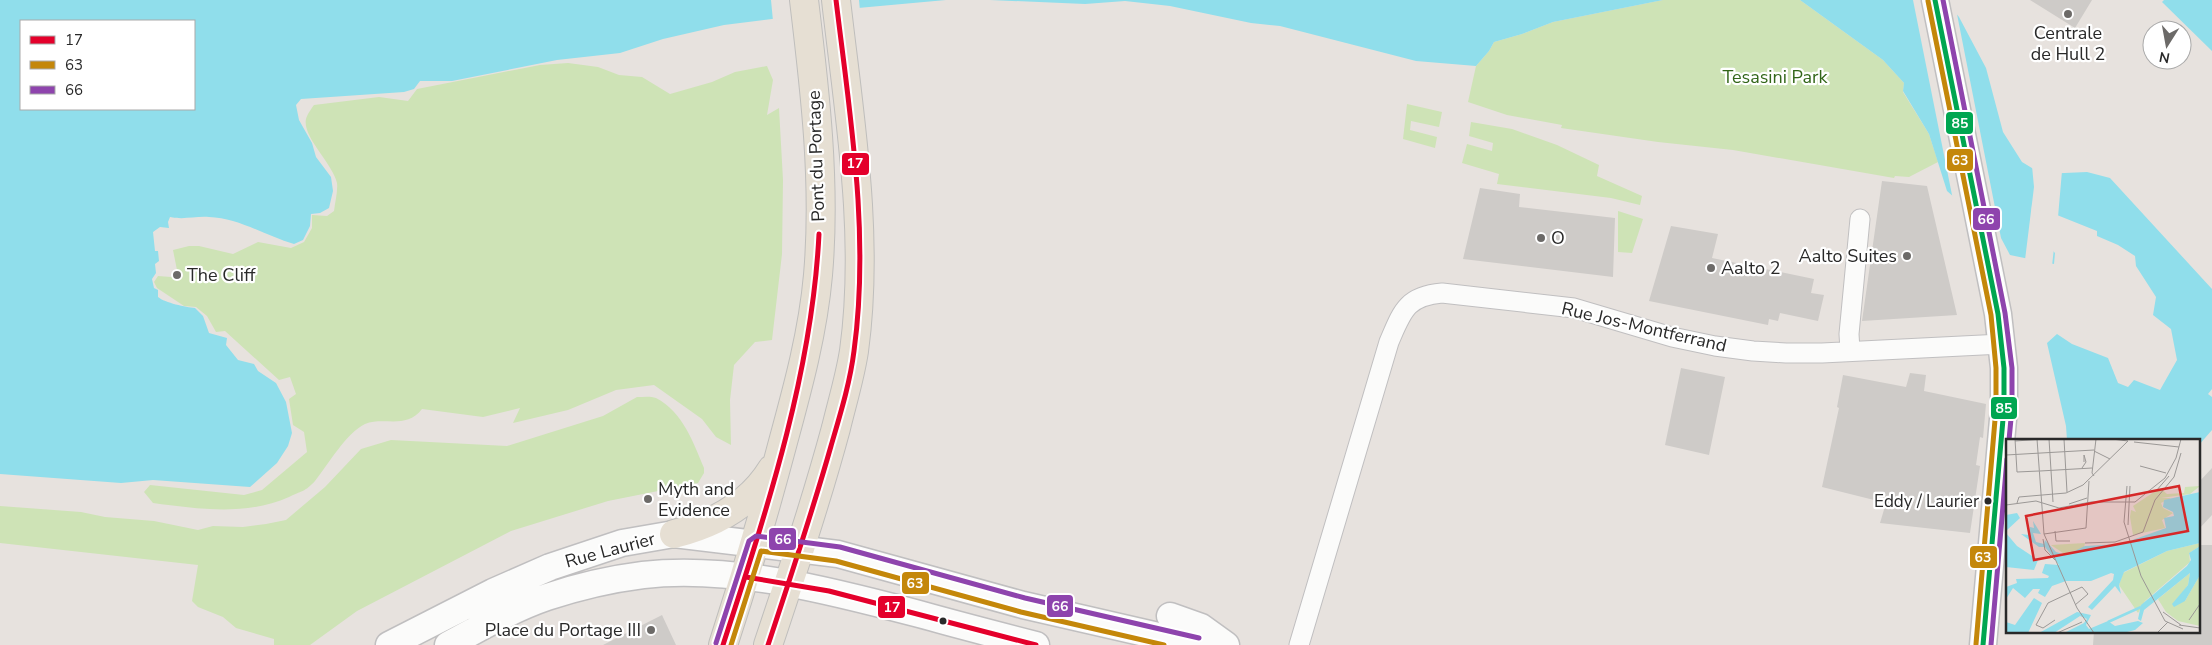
<svg xmlns="http://www.w3.org/2000/svg" width="2212" height="645" font-family="'Nunito Sans',sans-serif">
<style>
.green{fill:#cee3b6}
.water{fill:#90deeb;fill-rule:evenodd}
.pier{fill:#e7e2de}
.building{fill:#cecbc8}
.lines{fill:none;stroke-linecap:round;stroke-linejoin:round}
.minor-casing{stroke:#c0bfc0;stroke-width:21}
.secondary-casing{stroke:#c0bfc0;stroke-width:29}
.primary-casing{stroke:#bfbebc;stroke-width:30}
.minor{stroke:#fbfbfa;stroke-width:19}
.secondary{stroke:#fbfbfa;stroke-width:26}
.primary{stroke:#e6dfd3;stroke-width:28}
.bus-1-casing{stroke:#fff;stroke-width:9}
.bus-2-casing{stroke:#fff;stroke-width:9}
.bus-3-casing{stroke:#fff;stroke-width:9}
.bus-4-casing{stroke:#fff;stroke-width:9}
.bus-1{stroke:#e4002b;stroke-width:5}
.bus-2{stroke:#c4870a;stroke-width:5}
.bus-3{stroke:#8e44ad;stroke-width:5}
.bus-4{stroke:#00a651;stroke-width:5}
.poi-dot{fill:#6c6a68;stroke:#fff;stroke-width:2}
.bus-dot{fill:#292929;stroke:#fff;stroke-width:2}
.labels{text-anchor:middle;stroke-width:4.5;stroke-linejoin:round;paint-order:stroke}
.bus-label{font-size:17px;fill:#292929;stroke:#fff;text-anchor:end}
.poi-label{font-size:18px;fill:#292929;stroke:#fff;text-anchor:start}
.park-label{font-size:18px;fill:#326619;stroke:#fff}
.street-label{font-size:18px;fill:#292929;stroke:#fff}
.inset-river{fill:none;stroke:#90deeb;stroke-width:2.5}
.inset-road{fill:none;stroke:#9b9896;stroke-width:1}
.view{fill:#d62828;fill-opacity:0.15;stroke:#d62828;stroke-width:2.5}
.inset-edge{fill:none;stroke:#292929;stroke-width:2.5}
.line-badge{stroke:#fff;stroke-width:2}
.badge-label{font-size:14px;text-anchor:middle;font-weight:bold;fill:#fff}
</style>
<rect width="100%" height="100%" fill="#e7e2de"/>
<path class="green" d="M1663,0h137l83,60 21,23 -1,9 26,42 9,28 -29,15 -14,-1 -1,2 -161,-28 -75,-8 -97,-14 1,-3 -55,-10 -39,-13 8,-36 13,-15 5,-9 28,-8 31,-12z
M568,63l30,4 21,8 23,2 28,17 42,-12 23,-10 32,-6 6,14 -6,35 12,-7 4,72 -1,74 -10,86 -17,2 -21,23 -4,35 1,45 -15,-8 -14,-18 -48,-34 -38,5 -48,20 -55,13 7,-15 -37,9 -61,-8c-16,21 -38,7 -57,15 -19,9 -37,41 -50,57 -10,11 -14,10 -26,16 -42,19 -91,12 -136,6l-9,-11 6,-7 94,10 18,-5 45,-38 -3,-20 -11,-7 -4,-26 7,-5 -6,-17 -11,3 -54,-49 -9,1 -9,-16 -11,-9 -12,-1 -27,-18 -3,-6 4,-6 13,1 6,-7 -4,-20 16,-4h10l34,8 25,-12 33,6 13,-6 8,-14v-13l15,1 7,-5c1,-9 4,-20 3,-28 -4,-19 -35,-46 -31,-64 1,-4 5,-10 8,-14l65,-8 29,4 9,-12 123,-24z
M1407,104l35,8 -3,15 -28,-6 -1,9 27,7 -2,11 -32,-9z
M1471,122l41,7 45,16 42,20 -2,11 45,20 -2,9 -29,-7 -114,-14 2,-10 -37,-11 5,-19 25,7 1,-8 -24,-7z
M1618,211l25,8 -11,34 -14,-1z
M637,397c6,0 14,-1 19,1 27,14 37,44 48,70v5l-6,10 -90,18 -97,30 -154,80 -47,34h-36v-6l-38,-11 -13,-11 -25,-10 -6,-6 6,-36 -198,-22v-37l81,6 24,5 49,4 44,9 15,-4 30,1 23,-3 20,-4 39,-33 36,-38 30,-9 116,6 96,-30z"/>
<path class="water" d="M0,0h946l-88,8 -134,17 -61,14 -43,14 -63,7 -105,21h-32l-6,8 -10,3 -103,7 -5,6 3,15 13,23 4,14 15,20 2,14 -4,17 -9,5 -9,1 -1,12 -7,14 -9,4c-28,-8 -55,-26 -85,-27 -14,-1 -25,3 -39,0l-2,5 1,6 -9,-1 -7,5 2,19h3l1,10 -4,3 1,9 -4,6 2,9 4,2v7c7,6 28,10 37,11l8,8 6,17 18,5 -1,7 12,15 16,4 4,7 18,12 10,19 6,31 -4,13 -11,17 -27,24 -97,-7 -32,3 -121,-9zM21,21h173v88h-173z
M990,0h673l-110,22 -31,12 -28,8 -5,9 -13,15 -60,-5 -136,-35 -29,-3 -81,-17 -45,-5 -40,3z
M1800,0h145l14,17 27,51 17,64 19,30 20,12 45,-2 23,6 102,111v100l-4,5 4,3v33l-14,16v-6h-131l-1,-14 -19,-83 10,-9 15,10 36,14 10,25 10,4 6,-7 26,10 17,-30 -6,-31 -18,-14 3,-18 -20,-31 -1,-10 -17,-11 -21,-9v-5l-65,-26 -2,22 25,26 -1,11 -44,-9 -9,-17 -54,-47 -18,-57 -26,-43 1,-8 -21,-23z
M2164,0h48v51l-50,-49z"/>
<path class="pier" d="M771,0h88l1,11 -87,10z
M1913,0h35l8,9 45,229h-3l-45,-38z
M2032,166l10,5h20l-4,46 -24,-9 -2,18 22,22 -2,18 -27,-6 9,-73z"/>
<path class="building" d="M2030,0h62l-17,28z
M1882,181l45,5 30,129 -95,6z
M1480,188l40,6 -1,13 96,11 -2,59 -150,-18z
M1671,226l47,8 -6,24 102,21 -3,14 13,2 -6,26 -38,-8 -2,8 -9,-2 -1,6 -119,-24z
M1681,368l44,9 -16,78 -44,-10z
M1910,373l16,2 -2,16 62,13 -3,34 -3,-1 -4,28 4,1 -10,67 -90,-10 6,-20 -64,-16 17,-79 -2,-1 6,-32 63,12z
M2212,468v47l-14,15v-47z
M2198,545h14v100h-119l1,-14h104z
M662,615l14,30h-73z"/>
<g class="lines">
<defs>
<path id="minor" d="M1850,350l-1,-16 11,-115
M1299,645l90,-303c13,-30 17,-46 53,-49l132,15 98,29 43,9 38,5 33,2h36l180,-9"/>
<path id="secondary" d="M1935,0l63,314 6,54v40l-21,237
M1170,616l31,11 25,18
M389,645l104,-53 57,-25 72,-24 52,-9 164,20 185,51 174,40
M448,645c32,-17 64,-36 99,-48 30,-10 64,-18 96,-22 90,-10 189,16 276,39 39,11 78,21 117,31"/>
<path id="primary" d="M674,534c40,-10 76,-29 98,-65
M723,645c22,-67 42,-135 60,-203 15,-55 30,-110 35,-167 8,-91 -3,-184 -14,-275
M768,645c24,-72 48,-143 68,-217 6,-25 14,-51 18,-77 16,-116 -5,-236 -18,-351"/>
</defs>
<use href="#minor" class="minor-casing"/>
<use href="#secondary" class="secondary-casing"/>
<use href="#primary" class="primary-casing"/>
<use href="#minor" class="minor"/>
<use href="#secondary" class="secondary"/>
<use href="#primary" class="primary"/>
<defs>
<path id="bus-1" d="M746,577l83,14 207,54
M723,645c43,-133 89,-270 96,-411
M768,645c22,-66 44,-132 63,-199 9,-31 19,-63 23,-95 16,-117 -4,-235 -18,-351"/>
<path id="bus-2" d="M1928,1l63,314 5,53v40l-20,236
M731,645l30,-94 75,10 185,51 143,33"/>
<path id="bus-3" d="M1943,0l62,313 7,55v40l-3,32
M716,643l33,-102 7,-5 84,11 185,51 174,40
M1991,645l16,-186"/>
<path id="bus-4" d="M1935,0l63,314 6,54v40l-21,237"/>
</defs>
<use href="#bus-1" class="bus-1-casing"/>
<use href="#bus-2" class="bus-2-casing"/>
<use href="#bus-3" class="bus-3-casing"/>
<use href="#bus-4" class="bus-4-casing"/>
<use href="#bus-1" class="bus-1"/>
<use href="#bus-2" class="bus-2"/>
<use href="#bus-3" class="bus-3"/>
<use href="#bus-4" class="bus-4"/>
</g>
<g class="poi-dot">
<circle cx="2068" cy="14" r="5"/>
<circle cx="1541" cy="238" r="5"/>
<circle cx="1907" cy="256" r="5"/>
<circle cx="1711" cy="268" r="5"/>
<circle cx="177" cy="275" r="5"/>
<circle cx="648" cy="499" r="5"/>
<circle cx="651" cy="630" r="5"/>
</g>
<g class="bus-dot">
<circle cx="1988" cy="501" r="4.5"/>
<circle cx="943" cy="621" r="4.5"/>
</g>
<g class="labels">
<g class="bus-label">
<text x="1979" y="507">Eddy / Laurier</text>
</g>
<g class="poi-label">
<text x="2068" y="39" text-anchor="middle">Centrale<tspan x="2068" dy="21">de Hull 2</tspan></text>
<text x="1551" y="244">O</text>
<text x="1897" y="262" text-anchor="end">Aalto Suites</text>
<text x="1721" y="274">Aalto 2</text>
<text x="187" y="281">The Cliff</text>
<text x="658" y="495">Myth and<tspan x="658" dy="21">Evidence</tspan></text>
<text x="641" y="636" text-anchor="end">Place du Portage III</text>
</g>
<g class="park-label">
<text x="1775" y="83">Tesasini Park</text>
</g>
<g class="street-label">
<text transform="translate(816 156) rotate(-92)" y="6">Pont du Portage</text>
<text transform="translate(1644 327) rotate(13)" y="6">Rue Jos-Montferrand</text>
<text transform="translate(610 550) rotate(-15)" y="6">Rue Laurier</text>
</g>
</g>
<g transform="translate(2006 439)">
<rect width="194" height="194" fill="#e7e2de"/>
<path d="M194,47l-10,8 -29,4h10l-10,5 2,5 10,5 -11,7 3,8 -32,7 -3,-18 1,-7 5,2 -3,-6 27,-18 7,6 17,-1 1,-6zM79,104l-1,5 -18,7 -15,-10zM194,104v3l-11,7 1,9 -45,39 -7,12 -19,-28 4,-12 44,-22zM184,134l-2,12 -12,16h9l15,-26v51l-22,-5 -12,-9 -8,-13z" fill="#cee3b6"/>
<path d="M194,53v51l-33,8 -43,21 -5,13 2,9 -6,-8 -23,24 -4,-3 25,-27 1,-6 -3,-1 -20,8h-25l-14,5 -7,11 -7,-4 2,-4h-7l-8,9 -12,-10 -7,11v-12l11,-4 -1,-4 32,-1 1,-2 -7,-3 3,-9 14,1 -14,-18h-6l-18,-13 8,1 1,-8 4,1 -1,-7 8,13 -8,-1 3,9 8,2 1,-4 11,12 10,3 19,-9 36,-2 45,-16 -2,-10 10,-2 -1,-4 -10,-5 1,-7zM11,74l3,5 -14,13v-16zM0,94l11,13 21,14 -4,10 -28,-3zM194,107v29l-15,26 -11,6 -2,-3 16,-19 2,-12 -46,37 -3,11 -3,-2 3,-14 46,-39 4,-6 -2,-7zM28,159l8,5 -14,30h-22v-11l9,3zM71,173l14,3 -5,10 3,4 19,-8 7,5 23,-5 5,2 -8,7 -12,3h-59l20,-10 3,-4 -7,-3 -26,17h-15z" fill="#90deeb"/>
<path class="inset-river" d="M184,141l10,-20M102,183l33,-15"/>
<path class="inset-road" d="M9,0l2,33 22,-1M31,0l7,95 33,74 17,25M43,0l4,63M58,0l3,53M106,0l16,2M9,2l29,-2M128,3l27,3M155,6l18,2M88,12l16,8M0,16l88,-5M134,27l26,7M76,29l4,-6 -2,-7v7M34,32l52,-3M88,37l-2,-3 4,-34M121,47l-3,36 17,54 24,45 18,8M150,52l13,-15M11,64l2,-6 47,-4 17,-8 45,-44M63,65l18,-6M0,66l30,-4 23,7 32,-6h44l30,-24 11,-20 5,-19M122,86l2,-39M49,92l1,10h14M38,95l42,-6 3,-47M37,100l2,11 10,10M79,104l30,-1 28,-10 12,-32 19,-23 7,-24M157,173l18,13M49,181l-12,8 -7,-3 12,-22 34,-16 6,7 -13,11M183,181l11,-16M173,186l21,3M51,194l25,-11M151,194l11,-11"/>
<path class="view" d="M173,47l9,45 -154,29 -8,-44z"/>
<rect width="194" height="194" class="inset-edge"/>
</g>
<g class="line-badge">
<rect x="1945" y="111" width="29" height="24" rx="5" fill="#00a651"/>
<rect x="1946" y="148" width="28" height="24" rx="5" fill="#c4870a"/>
<rect x="841" y="152" width="29" height="24" rx="5" fill="#e4002b"/>
<rect x="1972" y="207" width="29" height="24" rx="5" fill="#8e44ad"/>
<rect x="1990" y="396" width="28" height="24" rx="5" fill="#00a651"/>
<rect x="768" y="527" width="29" height="24" rx="5" fill="#8e44ad"/>
<rect x="1969" y="545" width="29" height="24" rx="5" fill="#c4870a"/>
<rect x="901" y="571" width="29" height="24" rx="5" fill="#c4870a"/>
<rect x="1046" y="594" width="28" height="24" rx="5" fill="#8e44ad"/>
<rect x="877" y="595" width="29" height="24" rx="5" fill="#e4002b"/>
</g>
<g class="badge-label">
<text x="1960" y="128">85</text>
<text x="1960" y="165">63</text>
<text x="855" y="168">17</text>
<text x="1986" y="224">66</text>
<text x="2004" y="413">85</text>
<text x="783" y="544">66</text>
<text x="1983" y="562">63</text>
<text x="915" y="588">63</text>
<text x="1060" y="611">66</text>
<text x="892" y="612">17</text>
</g>
<rect x="20" y="20" width="175" height="90" fill="#ffffff" stroke="#a9a9a9"/>
<rect x="30" y="36" width="25" height="8" fill="#e4002b" stroke="#a9a9a9"/>
<text x="65" y="45" font-size="15" fill="#292929">17</text>
<rect x="30" y="61" width="25" height="8" fill="#c4870a" stroke="#a9a9a9"/>
<text x="65" y="70" font-size="15" fill="#292929">63</text>
<rect x="30" y="86" width="25" height="8" fill="#8e44ad" stroke="#a9a9a9"/>
<text x="65" y="95" font-size="15" fill="#292929">66</text>
<g transform="translate(2167 45) rotate(191)"><circle r="24" fill="#ffffff" stroke="#a9a9a9"/>
<path d="M0-4L9 19L0 12L-9 19Z" fill="#6c6a68"/>
<text y="-8" font-size="14" font-weight="bold" text-anchor="middle" fill="#292929">N</text>
</g>
</svg>
